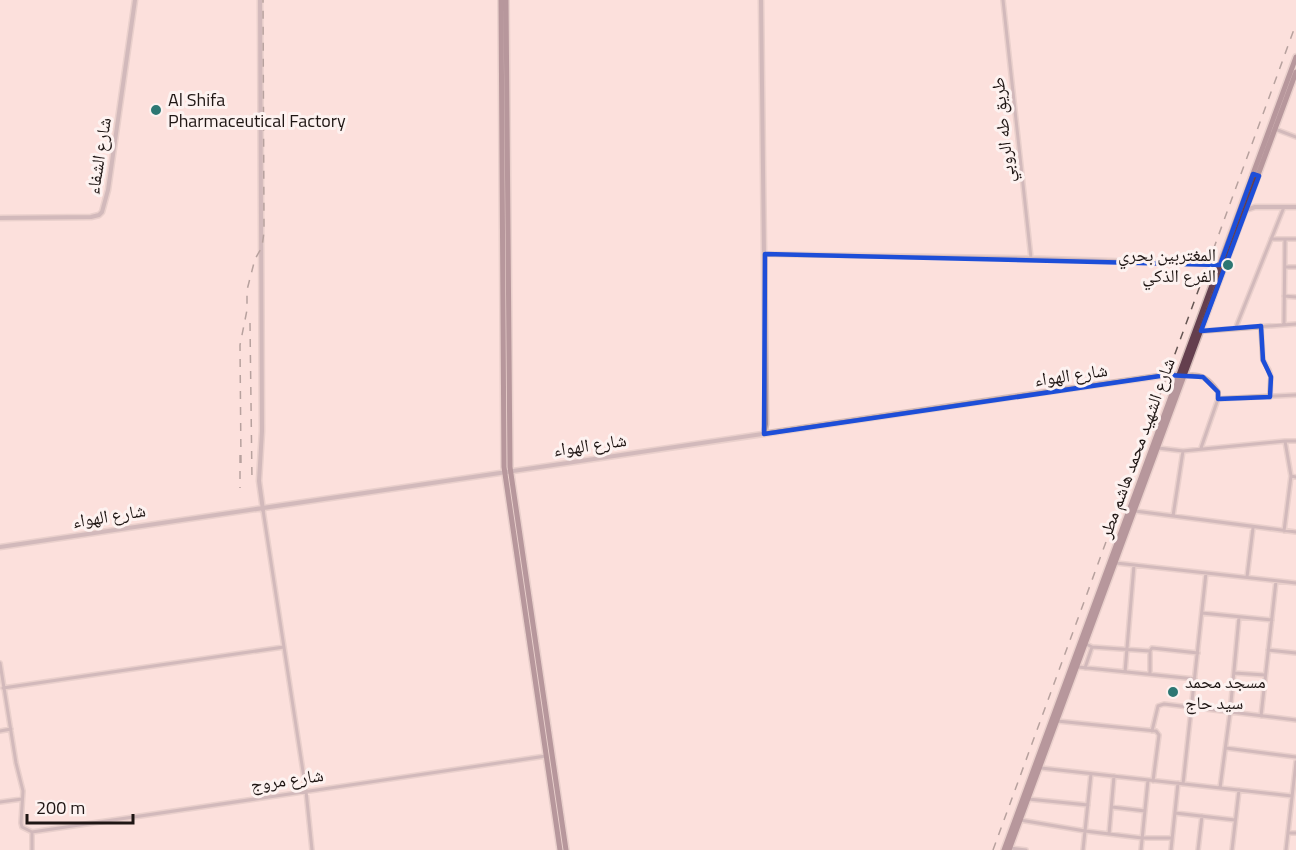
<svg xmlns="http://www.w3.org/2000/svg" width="1296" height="850" font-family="'Titillium Web','Noto Naskh Arabic',sans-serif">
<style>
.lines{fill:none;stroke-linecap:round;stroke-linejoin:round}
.minor-casing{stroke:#d4bcb8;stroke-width:6}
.tertiary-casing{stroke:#d4bcb8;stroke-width:7}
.primary-casing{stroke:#d4bcb8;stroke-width:8}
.minor{stroke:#a18a92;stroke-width:3}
.tertiary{stroke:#a18a92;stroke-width:4}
.primary{stroke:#643f4e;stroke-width:5}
.rail{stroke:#655653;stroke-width:1.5;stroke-dasharray:8 8;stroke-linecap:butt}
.marked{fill:none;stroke:#1d4ed8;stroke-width:4.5;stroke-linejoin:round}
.poi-dot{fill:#2d7773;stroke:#fdf2f0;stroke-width:2}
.labels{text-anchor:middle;stroke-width:6;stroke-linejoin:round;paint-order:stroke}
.poi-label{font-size:18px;fill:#1f1614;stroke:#fdf2f0;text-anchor:start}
.street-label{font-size:18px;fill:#1f1614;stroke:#fdf2f0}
</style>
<rect width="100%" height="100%" fill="#fce0dc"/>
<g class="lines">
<defs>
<path id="minor" d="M1003,0l28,258
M1275,129l21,8
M1271,239h25
M765,254l266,4 187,6
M1285,267h11
M1284,296l12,1
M1284,324l1,-85
M1261,326l2,34 6,10 2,7 -1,20
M1236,327l48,-120
M1201,331l95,-7
M1185,376c16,-3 24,3 33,16v7l78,-4
M1286,441h10
M1158,448l25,3 102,-10 6,35 5,1
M1201,448l17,-49
M263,510l43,281 6,59
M1135,511l161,21
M1173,516l10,-65
M1284,531l7,-55
M1116,563l180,20
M1247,577l6,-49
M1202,613l70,7
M1084,643l8,4 58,4
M1268,650l28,3
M0,663l16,100 7,28 -2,32 1,4 10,5v18
M1078,667l117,12
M1085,668l7,-21
M1125,672l9,-107
M1150,673v-22l2,-3 46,5
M1234,673l31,2
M3,688l281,-41
M1261,716l15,-135
M1057,721l99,10 3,4 -6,46
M0,731l11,-2
M1152,731l6,-25 6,-2 132,16
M1226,748l70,9
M1041,768l251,28
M1183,784l23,-211
M1220,788l10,-75 9,-96
M1028,799l60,6
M0,802l22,-3
M1112,807l33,4
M1175,813l60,7
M1020,820l65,11 57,7h30
M32,832l514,-76
M1288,833h8
M1109,834l5,-58
M1010,848l16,2
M1083,850l8,-76
M1141,850l7,-70
M1171,850l7,-67
M1198,850l4,-34
M1232,850l7,-60
M1286,850l10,-88"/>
<path id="tertiary" d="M260,0l2,431 -3,50 4,29
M761,0l5,424 -2,10
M1246,210l9,-3h41
M0,218l91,-1 8,-2 3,-3 6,-22 27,-190
M0,547l1006,-149 161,-23h13"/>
<path id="primary" d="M501,0l3,467 56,383
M506,0l4,467 56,383
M1004,850l292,-793
M1009,850l287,-778"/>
</defs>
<use href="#minor" class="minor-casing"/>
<use href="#tertiary" class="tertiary-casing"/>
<use href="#primary" class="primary-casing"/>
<use href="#minor" class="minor"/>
<use href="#tertiary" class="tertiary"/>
<use href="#primary" class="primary"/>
<path class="rail" d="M250,323l2,158
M240,455v33
M241,463l-1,-118 7,-35v-20l8,-31 7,-12 2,-15 -1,-232
M993,850l303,-826"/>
</g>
<path d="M0 0H1296V850H0ZM1253,174l6,2 -58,155 60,-5 2,34 8,17 -1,20 -52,2v-7l-15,-15 -36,-2 -403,59 1,-180 455,11z" fill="#fce0dc" fill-opacity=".55" fill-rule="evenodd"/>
<path class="marked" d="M1253,174l6,2 -58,155 60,-5 2,34 8,17 -1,20 -52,2v-7l-15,-15 -36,-2 -403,59 1,-180 455,11z"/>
<g class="poi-dot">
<circle cx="156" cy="110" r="6"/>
<circle cx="1228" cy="265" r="6"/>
<circle cx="1173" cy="692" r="6"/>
</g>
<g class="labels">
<g class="poi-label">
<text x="168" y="106">Al Shifa<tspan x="168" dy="21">Pharmaceutical Factory</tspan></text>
<text x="1216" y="261" text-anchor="end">المغتربين بحري<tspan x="1216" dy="21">الفرع الذكي</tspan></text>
<text x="1185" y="688">مسجد محمد<tspan x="1185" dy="21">سيد حاج</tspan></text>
</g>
<g class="street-label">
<text transform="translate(1003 130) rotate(-96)" y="6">طريق طه الروبي</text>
<text transform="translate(99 156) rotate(-81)" y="6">شارع الشفاء</text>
<text transform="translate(1071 375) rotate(-8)" y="6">شارع الهواء</text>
<text transform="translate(590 445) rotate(-8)" y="6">شارع الهواء</text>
<text transform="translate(1137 448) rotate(-70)" y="6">شارع الشهيد محمد هاشم مطر</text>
<text transform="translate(109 516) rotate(-9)" y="6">شارع الهواء</text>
<text transform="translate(287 780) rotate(-8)" y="6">شارع مروج</text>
</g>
</g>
<path d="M27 814v9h106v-9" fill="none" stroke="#1f1614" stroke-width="3"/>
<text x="36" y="814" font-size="18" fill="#1f1614" stroke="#fdf2f0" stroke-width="4.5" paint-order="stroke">200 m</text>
</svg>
